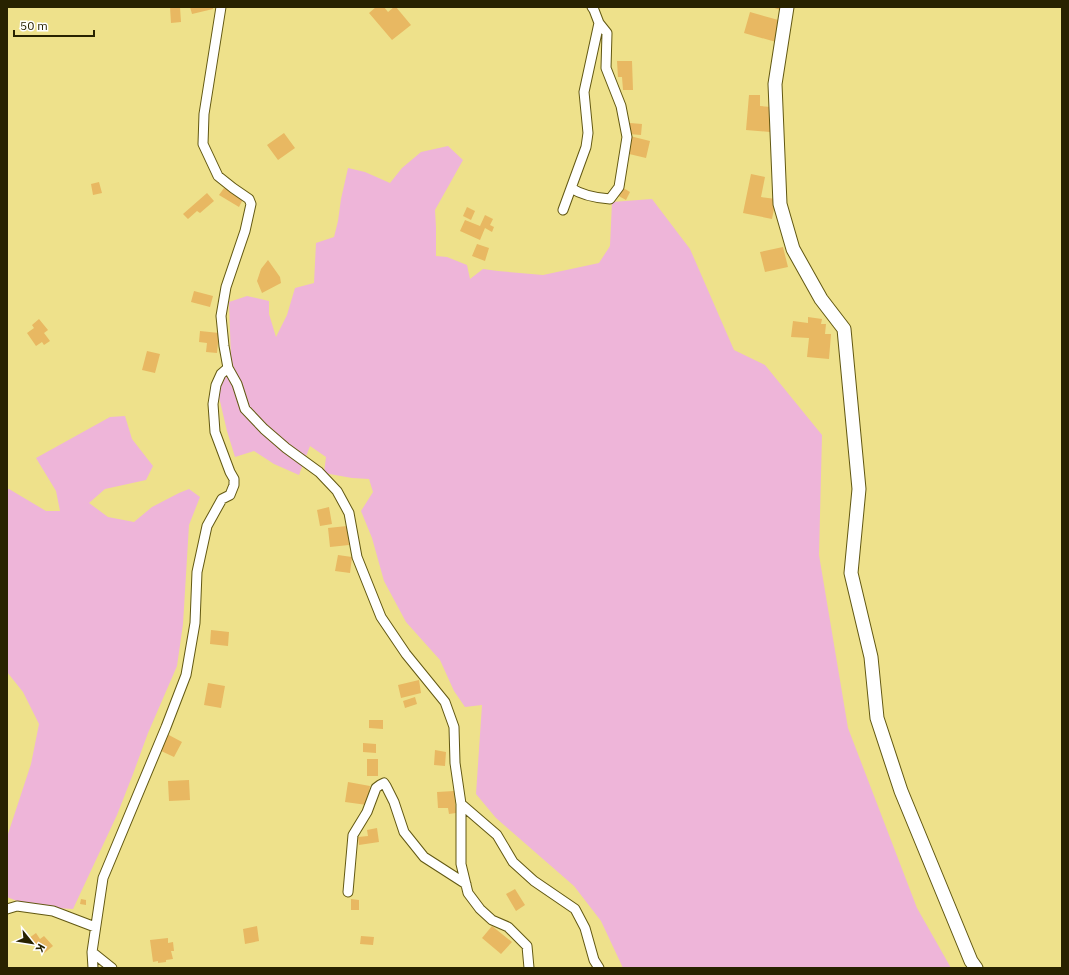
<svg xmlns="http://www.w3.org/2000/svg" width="1069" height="975" font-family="'IBM Plex Sans',sans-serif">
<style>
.green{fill:#eeb5d9}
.building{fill:#e8b862}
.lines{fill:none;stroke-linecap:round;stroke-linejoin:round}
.street-casing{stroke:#625812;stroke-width:11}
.secondary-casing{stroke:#625812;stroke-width:15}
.street{stroke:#fff;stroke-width:9}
.secondary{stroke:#fff;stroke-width:13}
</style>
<rect width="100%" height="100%" fill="#eee18b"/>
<path class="green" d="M448,146l15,14 -28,50 1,17v29l11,1 20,8 3,14 13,-10 15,2 45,4 56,-12 11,-17 2,-44 40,-3 38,50 44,101 31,15 57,70 -3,120 29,173 69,180 34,60h-328l-22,-47 -27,-35 -78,-68 -20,-24 6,-89 -17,2 -11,-16 -14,-31 -34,-38 -22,-41 -12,-43 -11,-27 12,-19 -4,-13 -17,-1 -28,-5 2,-16 -16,-11 -11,29 -25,-11 -20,-13 -19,6 -8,-26 -8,-34 3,-19 13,-6 -4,-13 -2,-57 18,-6 22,5v13l7,23 11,-22 8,-27 19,-5 2,-40 18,-6 4,-16 3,-22 7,-31 17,4 25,11 12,-15 19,-16z
M125,416l7,23 21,27 -7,14 -41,9 -16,14 19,14 26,5 18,-15 27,-14 10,-4 11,8 -11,28 -6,99 -6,42 -29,67 -15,41 -16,41 -44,94c-23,-1 -44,-2 -66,-12v-60l24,-73 8,-40 -16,-32 -16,-20v-183h2l37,22h14l-4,-20 -20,-33 74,-41z"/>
<path class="building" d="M170,7h10l1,15 -10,1z
M190,7h23v2l-21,5z
M376,7h8l4,5 6,-5h2l15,18 -19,15 -23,-27z
M772,7h9l-1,3z
M750,12l32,9 -6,21 -32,-9z
M617,61h15l1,29h-10l-1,-13h-4z
M749,95h11v11l11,1 -1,25 -24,-2z
M630,123l12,1 -1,11 -12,-1z
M284,133l11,15 -17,12 -11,-15z
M630,136l20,5 -4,17 -21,-5z
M751,174l14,3 -4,20 15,2 -4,20 -29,-6z
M99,182l3,11 -9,2 -2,-11z
M620,186l10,6 -4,8 -11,-6z
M224,188l19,11 -4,8 -20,-12z
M207,193l7,8 -14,12 -3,-2 -9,8 -5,-5z
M467,207l8,4 -4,9 -8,-4z
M485,215l8,4 -3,6 4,2 -2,5 -7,-4 -5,12 -20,-9 5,-11 15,6z
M477,244l12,4 -4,13 -13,-5z
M783,247l5,20 -23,5 -5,-20z
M268,260l12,17 1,6 -19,10 -5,-12 4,-12z
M194,291l19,5 -3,11 -19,-5z
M808,317l14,2 -1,5h5l-1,10h6l-2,25 -22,-2 2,-19 -18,-1 2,-16 15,2z
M39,319l9,11 -4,3 6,8 -6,4 -2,-3 -6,4 -9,-13 7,-5 -2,-3z
M200,331l19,2 -2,20 -11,-1 1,-9 -8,-1z
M147,351l13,3 -5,19 -13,-3z
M329,507l3,17 -12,2 -3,-16z
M347,526l2,19 -19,2 -2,-19z
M338,555l14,2 -2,16 -15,-2z
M211,630l18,2 -1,14 -18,-2z
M419,680l2,13 -20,5 -3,-13z
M208,683l17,3 -4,22 -17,-3z
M415,697l2,7 -12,4 -2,-7z
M369,720h14v9l-14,-1z
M167,734l15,8 -8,15 -15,-7z
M363,743l13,1v9l-13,-1z
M435,750l11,2 -1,14 -11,-1z
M367,759h11v17h-11z
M189,780l1,20 -21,1 -1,-20z
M348,782l22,4 -3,19 -22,-3z
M454,791l2,22 -7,1 -1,-6h-10l-1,-16z
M377,828l2,14 -20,3 -1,-8 10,-1 -1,-6z
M515,889l10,16 -9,6 -10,-17z
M81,899l5,1v5l-6,-1z
M351,899l8,1v10h-8z
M257,926l2,15 -14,3 -2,-15z
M492,926l20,16 -11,12 -19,-16z
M36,933l4,6 4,-3 9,10 -10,8 -14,-16z
M361,936l13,1 -1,8 -13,-1z
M168,938v5l5,-1 1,9h-3l2,8 -7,1v2l-8,1v-2l-5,1 -3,-22z"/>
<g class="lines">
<defs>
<path id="street" d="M221,7l-17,107 -1,30 15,32 15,12 16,11 2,5 -6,27 -19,56 -5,29 3,30 4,22 9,16 8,25 19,20 22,19 33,24 18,19 12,22 8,44 24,60 25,37 39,48 9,25 1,36 6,41 36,31 16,27 21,19 41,28 10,19 9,32 5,8
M571,188c12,8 25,10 39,11l9,-12 8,-50 -6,-31 -15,-38 1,-35 -8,-10
M563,210l23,-63 2,-14 -4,-41 15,-69 -5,-13 -2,-3
M461,804v60l7,29 12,16 12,11 16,7 19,19 2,22
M348,892l5,-57 14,-23 9,-24 4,-3 4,-2 2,3 8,16 10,30 20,25 42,27
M7,909l10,-3 36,5 42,16
M92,952l20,16
M93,968l-1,-16 11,-74 63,-151 20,-52 9,-52 2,-51 10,-46 15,-27 8,-4 4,-10v-6l-4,-7 -15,-40 -2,-28 3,-19 5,-11 7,-6"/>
<path id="secondary" d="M787,7l-12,77 5,120 13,45 28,50 23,30 15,160 -8,84 20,84 6,61 24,73 70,170 5,7"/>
</defs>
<use href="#street" class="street-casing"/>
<use href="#secondary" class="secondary-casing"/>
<use href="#street" class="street"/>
<use href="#secondary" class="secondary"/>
</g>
<rect width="1069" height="975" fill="none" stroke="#282200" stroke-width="16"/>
<g transform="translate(32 943) rotate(120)" stroke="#ffffff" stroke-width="3" paint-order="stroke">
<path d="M0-3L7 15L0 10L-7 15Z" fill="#282200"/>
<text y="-6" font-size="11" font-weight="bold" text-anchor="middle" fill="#282200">K</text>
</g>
<path d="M14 30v6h80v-6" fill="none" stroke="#282200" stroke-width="2"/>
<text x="20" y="30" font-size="12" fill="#282200" stroke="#ffffff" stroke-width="3" paint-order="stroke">50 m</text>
</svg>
